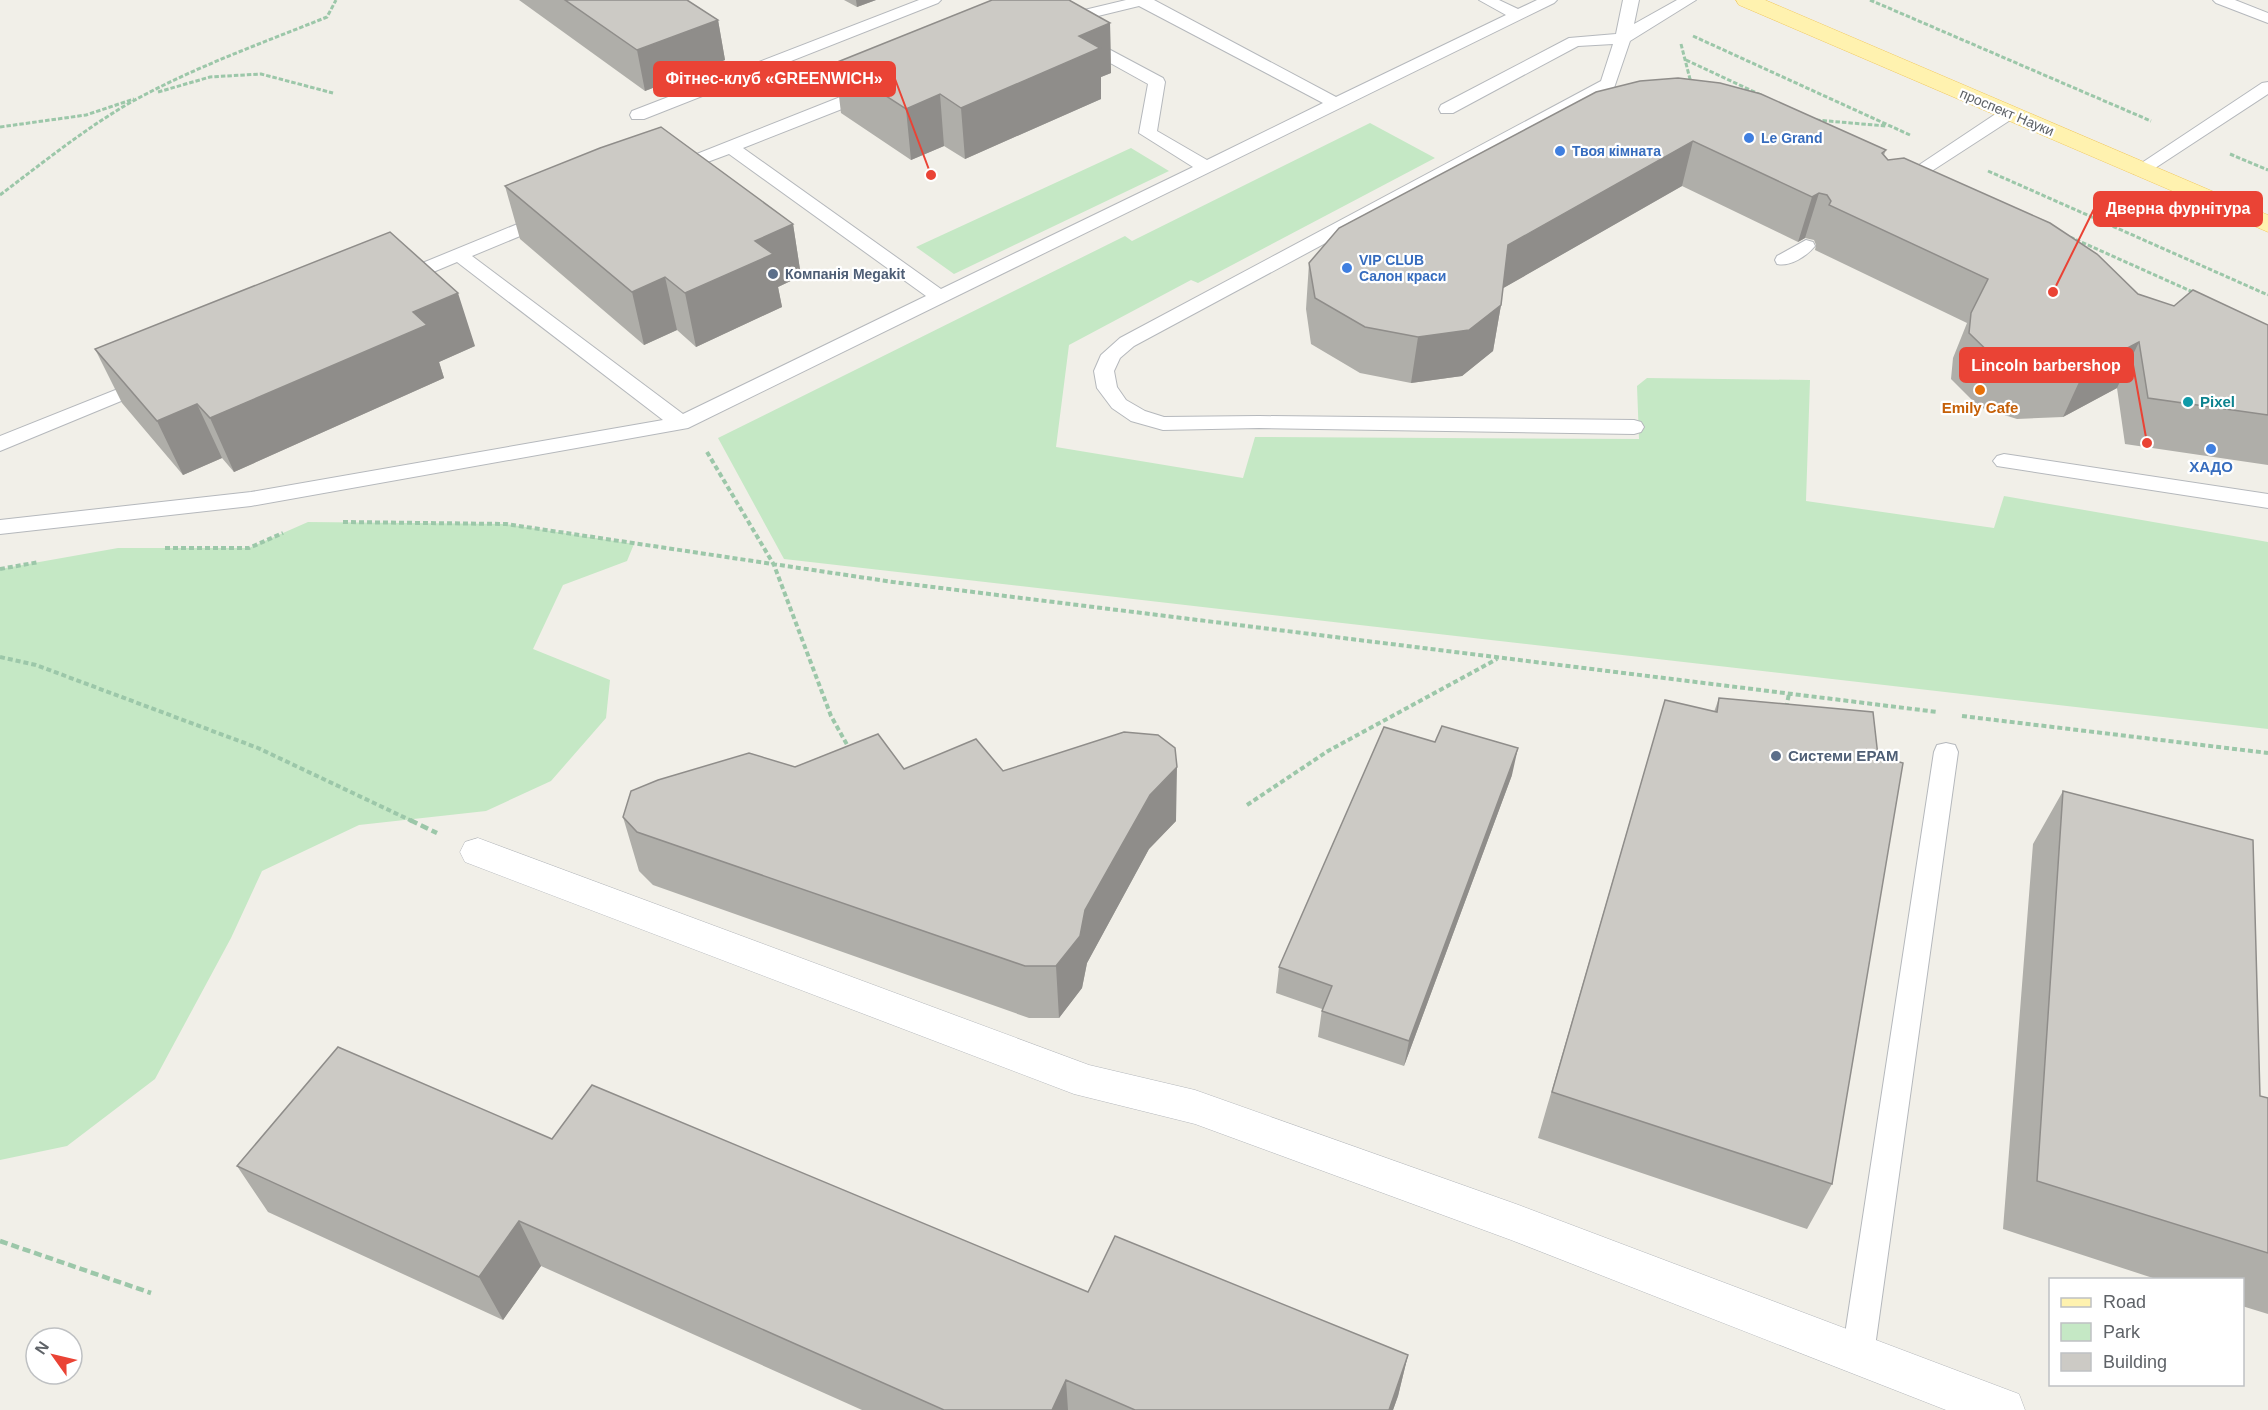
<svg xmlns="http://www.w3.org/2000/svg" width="2268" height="1410" font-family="Helvetica,sans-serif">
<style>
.green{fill:#c5e8c5}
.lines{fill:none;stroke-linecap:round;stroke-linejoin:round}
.lane-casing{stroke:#b5b8bc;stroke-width:2}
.street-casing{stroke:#b5b8bc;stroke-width:1}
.primary-casing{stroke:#f2c960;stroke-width:1}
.path-far2{stroke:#9cc7a9;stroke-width:3;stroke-dasharray:4.5 2;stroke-linecap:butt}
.path-far1{stroke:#9cc7a9;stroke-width:4;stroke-dasharray:5 3;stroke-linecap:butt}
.path{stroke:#9cc7a9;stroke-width:4.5;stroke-dasharray:8 4;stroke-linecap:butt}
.lane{fill:#fff;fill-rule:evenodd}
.street{fill:#fff;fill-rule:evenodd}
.primary{fill:#fff2af;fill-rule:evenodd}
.wall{fill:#afaea9}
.shaded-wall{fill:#8f8d8a}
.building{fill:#cccac5;stroke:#8f8d8a;stroke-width:1.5}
.shop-dot{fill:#3f7fe0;stroke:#fff;stroke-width:2}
.service-dot{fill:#5c6f8a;stroke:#fff;stroke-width:2}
.food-dot{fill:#e8710a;stroke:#fff;stroke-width:2}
.culture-dot{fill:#0f9aa8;stroke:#fff;stroke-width:2}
.labels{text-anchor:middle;stroke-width:4.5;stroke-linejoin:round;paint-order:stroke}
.far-street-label{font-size:14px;fill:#5f6368;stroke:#fff}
.far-shop-label{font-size:14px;font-weight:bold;fill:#366cbe;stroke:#fff;text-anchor:start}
.far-service-label{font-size:14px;font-weight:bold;fill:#4e5e75;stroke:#fff;text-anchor:start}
.culture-label{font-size:15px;font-weight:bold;fill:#0d838f;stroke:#fff;text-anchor:start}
.food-label{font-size:15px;font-weight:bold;fill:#c56008;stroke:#fff}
.shop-label{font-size:15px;font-weight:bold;fill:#366cbe;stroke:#fff}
.service-label{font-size:15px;font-weight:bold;fill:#4e5e75;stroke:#fff;text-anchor:start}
.leader{fill:none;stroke:#ea4335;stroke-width:2}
.callout-dot{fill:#ea4335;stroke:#fff;stroke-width:2}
.callout{fill:#ea4335;stroke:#ea4335;stroke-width:2}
.callout-label{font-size:16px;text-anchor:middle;font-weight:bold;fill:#fff}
</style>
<rect width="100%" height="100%" fill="#f1efe8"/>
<path class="green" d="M1370,123l65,35 -237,125 -7,-3 -122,65 -13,102 187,31 12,-41 384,2 -2,-53 10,-8 163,2 -4,121 188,27 10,-32 264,46v187l-1484,-170 -66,-121 407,-202 7,5z
M1131,148l38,23 -215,103 -38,-27z
M308,522l198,2 128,20 -7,17 -64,24 -30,64 77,31 -4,38 -55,63 -65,30 -127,14 -97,46 -31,67 -76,141 -88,67 -67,14v-591l118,-21h131z"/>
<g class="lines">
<defs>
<path id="lane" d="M919,0h22l-3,3 -294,116h-12l-2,-4 2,-4z
M1126,0h28l182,97 170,-82 -27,-15h20l19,9 19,-9h20l-3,3 -866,425 -437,78 -251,28v-14l251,-28 412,-72 -206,-158 -50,21h-14l-2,-4 2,-4 149,-61h12l3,4 -3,4 -82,34 211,158 243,-118 -197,-142 -54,20 -6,-1 -3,-4 3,-4 194,-77h12l2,4 -2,4 -132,52 198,141 252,-122 -54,-34 9,-49 -72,-40 -2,-3 2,-3h12l75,40 2,4 -8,49 50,29 116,-57 -184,-97 -78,19 -8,-5 2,-3z
M1623,0h16l-5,24 43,-24h19l-66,41 -16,47 -480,258 -14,12 -6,13 3,16 9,13 19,11 19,6 95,-1 375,4 7,2 3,5 -3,5 -7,2 -375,-6 -96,2 -32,-9 -19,-13 -15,-20 -3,-17 7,-16 19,-17 481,-257 12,-37 -35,2 -125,67h-12l-2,-4 2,-4 128,-67 47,-4z
M2213,0h22l33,13v10l-52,-20z
M2268,82v12l-122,80h-12l-3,-4 131,-87z
M2009,108l6,1 2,4 -2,4 -111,72h-12l-3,-4 114,-76z
M1806,240l7,2 2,4c-8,10 -25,21 -38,18l-2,-4 2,-4z
M148,377l7,2 3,4 -3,4 -155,64v-15z
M2004,454l264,40v14l-271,-42 -4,-5 4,-5z
M1946,743l9,2 3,7 -84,602 -5,11 -11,4 -11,-4 -5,-11 92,-602 3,-7z"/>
<path id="street" d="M478,838l611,227 106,25 321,114 487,184 16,6 6,16h-79l-435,-170 -316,-116 -121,-30 -609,-232 -5,-10 5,-10z"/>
<path id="primary" d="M1736,0h29l503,215v17l-529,-227z"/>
</defs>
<use href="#lane" class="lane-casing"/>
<use href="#street" class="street-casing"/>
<use href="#primary" class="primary-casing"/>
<path class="path-far2" d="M1870,0l281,121
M1693,36l217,99
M1681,44l10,39
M1686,60l75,35
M158,92l52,-15 51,-3 72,19
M1816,120l70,6
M0,127l86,-12 48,-16
M2230,154l38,16
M1988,171l280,124
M0,195c41,-31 82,-64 126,-90 63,-36 134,-61 201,-88l9,-17
M2070,237l125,56"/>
<path class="path-far1" d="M707,452l67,113 57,151 19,34
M343,522l163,2 387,58 1044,130
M165,548h84l34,-15
M0,569l39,-7
M0,657l36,8 222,83 156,74
M1786,708l3,-14
M1962,716l306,37
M1247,805l81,-54 169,-92"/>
<path class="path" d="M410,820l27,13
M0,1241l151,52"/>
<use href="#lane" class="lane"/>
<use href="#street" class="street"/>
<use href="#primary" class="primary"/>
</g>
<path class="wall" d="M519,0h168l31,20 7,40 -80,31z
M844,0h32l-19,7z
M1110,23l1,50 -10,4v22l-136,60 -21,-13 -33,14 -70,-47 -6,-50z
M1596,92l290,58 -2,5 4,5 250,134 36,12 94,19v140l-143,-21 -8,-56 -54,29 -46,2 -38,-12 -28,-28 2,-21 14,-35 -152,-73 1,-5 -2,-5 -9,-2 -7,4 -116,-56 -179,102 -2,17 -8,46 -31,25 -51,7 -51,-10 -49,-29 -5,-35 3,-46z
M505,186l288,38 8,52 -23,11 4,20 -86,40 -19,-17 -33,15 -124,-106z
M475,346l-36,16 5,16 -210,94 -12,-14 -39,17 -61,-72 -27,-54z
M1719,698l113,486 -25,45 -269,-91 127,-438 49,12z
M795,767l208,4 173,50 -27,28 -62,114 -5,25 -23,30h-30l-376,-133 -14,-14 -16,-54z
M1512,775l-108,291 -86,-29 4,-28 -46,-16 3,-26z
M2063,791l197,305 8,2v216l-26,-8v-26h-83l-156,-51 30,-385z
M552,1139l536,153 320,63 -10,41 -5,14h-531l-321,-144 -38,54 -235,-108 -31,-46z"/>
<path class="shaded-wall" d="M856,0h20l-19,7z
M718,20l7,40 -80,31 -8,-41z
M1110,23l1,50 -10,4v22l-136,60 -4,-51 118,-72z
M940,94l4,52 -33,14 -5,-51z
M1693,141l-11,45 -182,104 8,-45z
M1819,193l-14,45 -7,4 14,-45z
M793,224l8,52 -23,11 4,20 -86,40 -11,-54 70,-52z
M665,277l12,53 -33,15 -12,-53z
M458,293l17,53 -36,16 5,16 -210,94 -24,-54 203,-106z
M1501,305l-8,46 -31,25 -51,7 7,-46z
M2139,342l-22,46 -54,29 21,-46z
M197,404l25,54 -39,17 -26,-54z
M1518,748l-6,27 -108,291 5,-25z
M1177,767l-1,54 -27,28 -62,114 -5,25 -23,30 -3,-52 29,-56 65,-115z
M519,1221l22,45 -38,54 -24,-43z
M1408,1355l-10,41 -5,14h-4z
M1066,1380l2,30h-16z"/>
<path class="building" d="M565,0h122l31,20 -81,30z
M992,0h77l41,23 -31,13 21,12 -139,60 -21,-14 -34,15 -71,-46z
M1678,78l42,5 41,11 125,56 -4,3 6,7 16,-2 146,65 47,31 41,40 36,12 19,-16 75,35v90l-120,-17 -9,-56 -55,29 -47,2 -39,-12 -29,-28 2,-20 17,-34 -159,-74 2,-4 -4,-6 -8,-2 -7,4 -119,-56 -185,104 -7,60 -32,25 -51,7 -53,-10 -50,-29 -6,-35 30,-35 257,-136 44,-11z
M661,127l132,97 -38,17 18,13 -88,39 -20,-16 -33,15 -127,-106 95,-38z
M390,232l68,61 -45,19 14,13 -217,93 -13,-14 -40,17 -62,-72z
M1719,698l154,14 5,44 25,7 -71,421 -280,-92 113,-392 52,12z
M1442,726l76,22 -109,293 -87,-30 10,-25 -53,-19 105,-240 51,15z
M1124,732l34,3 17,13 2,19 -27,28 -65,115 -5,26 -24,30h-31l-388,-134 -14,-15 8,-26 27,-11 91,-27 46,14 83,-33 26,35 72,-30 27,32z
M2063,791l190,49 7,256 8,2v155l-231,-72z
M338,1047l214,92 40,-54 496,207 27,-56 293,119 -19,55h-254l-69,-30 -14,30h-108l-425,-189 -40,56 -242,-111z"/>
<g class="shop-dot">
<circle cx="1749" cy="138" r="6"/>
<circle cx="1560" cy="151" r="6"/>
<circle cx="1347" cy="268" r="6"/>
<circle cx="2211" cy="449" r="6"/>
</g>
<g class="service-dot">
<circle cx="773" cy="274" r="6"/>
<circle cx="1776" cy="756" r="6"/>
</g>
<circle class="food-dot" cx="1980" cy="390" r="6"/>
<circle class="culture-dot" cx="2188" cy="402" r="6"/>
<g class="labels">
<g class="far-street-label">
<text transform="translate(2007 112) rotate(23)" y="5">проспект Науки</text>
</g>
<g class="far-shop-label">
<text x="1761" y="143">Le Grand</text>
<text x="1572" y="156">Твоя кімната</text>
<text x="1359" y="265">VIP CLUB<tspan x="1359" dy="16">Салон краси</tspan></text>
</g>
<g class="far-service-label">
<text x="785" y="279">Компанія Megakit</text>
</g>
<g class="culture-label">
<text x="2200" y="407">Pixel</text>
</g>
<g class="food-label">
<text x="1980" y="413">Emily Cafe</text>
</g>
<g class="shop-label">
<text x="2211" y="472">ХАДО</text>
</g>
<g class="service-label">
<text x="1788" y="761">Системи EPAM</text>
</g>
</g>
<path class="leader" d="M931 175L895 79M2053 292L2094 209M2147 443L2133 365"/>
<g class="callout-dot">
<circle cx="931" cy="175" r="6"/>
<circle cx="2053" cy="292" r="6"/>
<circle cx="2147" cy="443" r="6"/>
</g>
<g class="callout">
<rect x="654" y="62" width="241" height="34" rx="6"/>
<rect x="2094" y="192" width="168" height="34" rx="6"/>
<rect x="1960" y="348" width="173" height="34" rx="6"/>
</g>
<g class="callout-label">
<text x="774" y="84">Фітнес-клуб «GREENWICH»</text>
<text x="2178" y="214">Дверна фурнітура</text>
<text x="2046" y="371">Lincoln barbershop</text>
</g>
<rect x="2049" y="1278" width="195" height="108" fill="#ffffff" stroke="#bfc1c3" stroke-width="1.5"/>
<rect x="2061" y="1298" width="30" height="9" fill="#fff2af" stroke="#bfc1c3" stroke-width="1.5"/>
<text x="2103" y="1308" font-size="18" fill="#5f6368">Road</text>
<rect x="2061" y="1323" width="30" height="18" fill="#c5e8c5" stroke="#bfc1c3" stroke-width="1.5"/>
<text x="2103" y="1338" font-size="18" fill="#5f6368">Park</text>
<rect x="2061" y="1353" width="30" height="18" fill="#cccac5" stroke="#bfc1c3" stroke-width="1.5"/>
<text x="2103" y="1368" font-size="18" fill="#5f6368">Building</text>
<g transform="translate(54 1356) rotate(304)"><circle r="28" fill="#ffffff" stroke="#bfc1c3" stroke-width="1.5"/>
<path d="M0-4.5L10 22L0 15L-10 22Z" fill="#ea4335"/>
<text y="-9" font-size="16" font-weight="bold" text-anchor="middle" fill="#5f6368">N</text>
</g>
</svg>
